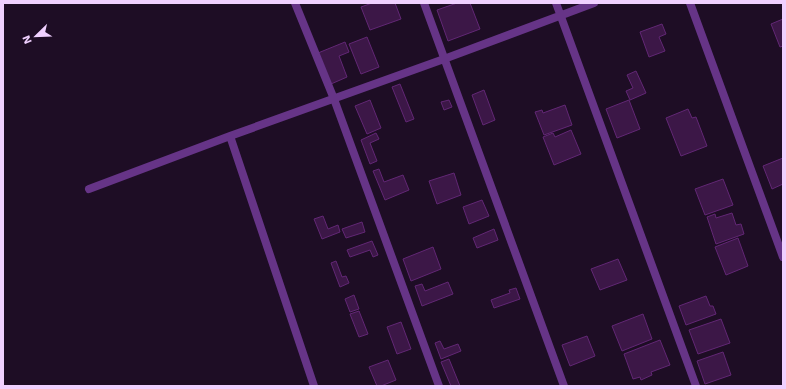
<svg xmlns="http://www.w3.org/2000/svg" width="786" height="389" font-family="'Work Sans',sans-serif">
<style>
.building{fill:#3c1747;stroke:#622775}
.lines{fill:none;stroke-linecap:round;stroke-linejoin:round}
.minor{stroke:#663487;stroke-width:8}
</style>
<rect width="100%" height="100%" fill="#1e0d25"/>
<path class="building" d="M372,3h23l6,16 -31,11 -9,-23z
M457,3h13l10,26 -32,12 -11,-31z
M783,19v27l-3,1 -9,-23z
M662,24l4,10 -7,3 6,14 -16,6 -9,-25z
M367,37l12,30 -18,7 -12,-30z
M345,42l4,10 -10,4 8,21 -16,7 -13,-31z
M636,71l10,22 -16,7 -4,-9 7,-3 -6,-13z
M400,84l14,35 -8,3 -14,-35z
M484,90l11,30 -12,5 -11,-30z
M370,100l11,28 -14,6 -12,-28z
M449,100l3,7 -8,3 -3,-8z
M629,100l11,29 -23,9 -11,-29z
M565,105l7,20 -28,10 -9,-23 7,-2 1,3z
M688,109l4,9 4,-1 11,29 -26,10 -15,-38z
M571,130l10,24 -27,11 -11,-28 10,-4 2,4z
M376,133l3,6 -9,4 7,18 -7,3 -9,-24z
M783,158v26l-11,5 -9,-23z
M379,169l5,13 19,-7 6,15 -24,10 -12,-29z
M454,173l7,22 -24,9 -8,-23z
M723,179l10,26 -28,10 -10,-26z
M482,200l7,16 -20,8 -6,-17z
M732,213l4,12 5,-1 3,10 -28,10 -9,-27 8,-3 1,4z
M323,216l5,13 10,-4 2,7 -18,7 -8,-20z
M362,222l3,10 -19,6 -4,-9z
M494,229l4,11 -21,8 -4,-10z
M738,238l10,28 -22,9 -11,-28z
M372,241l6,14 -5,2 -3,-7 -20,7 -3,-7z
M433,247l8,22 -30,12 -8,-22z
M618,259l9,21 -27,10 -9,-21z
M336,261l6,16 4,-1 3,7 -9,4 -9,-24z
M448,282l5,12 -31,12 -7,-20 7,-2 3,7z
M516,288l4,11 -26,9 -3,-8 19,-7 -1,-3z
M354,295l5,14 -9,3 -5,-13z
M706,296l4,10h3l3,8 -30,11 -7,-19z
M359,311l9,23 -9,3 -9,-23z
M643,314l9,25 -30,12 -10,-25z
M721,319l9,24 -32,11 -9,-24z
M401,322l10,27 -14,5 -10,-27z
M587,336l8,20 -25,10 -8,-21z
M660,340l10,25 -19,7 1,3 -11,5 -1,-3 -7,2 -9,-25z
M440,341l4,8 14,-5 3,7 -20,8 -6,-16z
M723,352l8,23 -26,9 -8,-23z
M449,359l11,27h-9l-10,-24z
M388,360l8,20 -15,6h-4l-8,-19z"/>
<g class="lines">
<path class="minor" d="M295,3l39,96 105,287
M424,3l140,383
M556,3l140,383
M690,3l93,254
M230,136l84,250
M89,189l141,-53 214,-77 150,-56"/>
</g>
<rect width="786" height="389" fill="none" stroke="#f0d0ff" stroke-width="8"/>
<g transform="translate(36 36) rotate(247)" stroke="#1e0d25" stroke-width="3" paint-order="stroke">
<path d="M0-3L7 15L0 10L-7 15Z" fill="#f0d0ff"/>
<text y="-6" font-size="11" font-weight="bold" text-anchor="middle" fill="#f0d0ff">N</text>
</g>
</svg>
